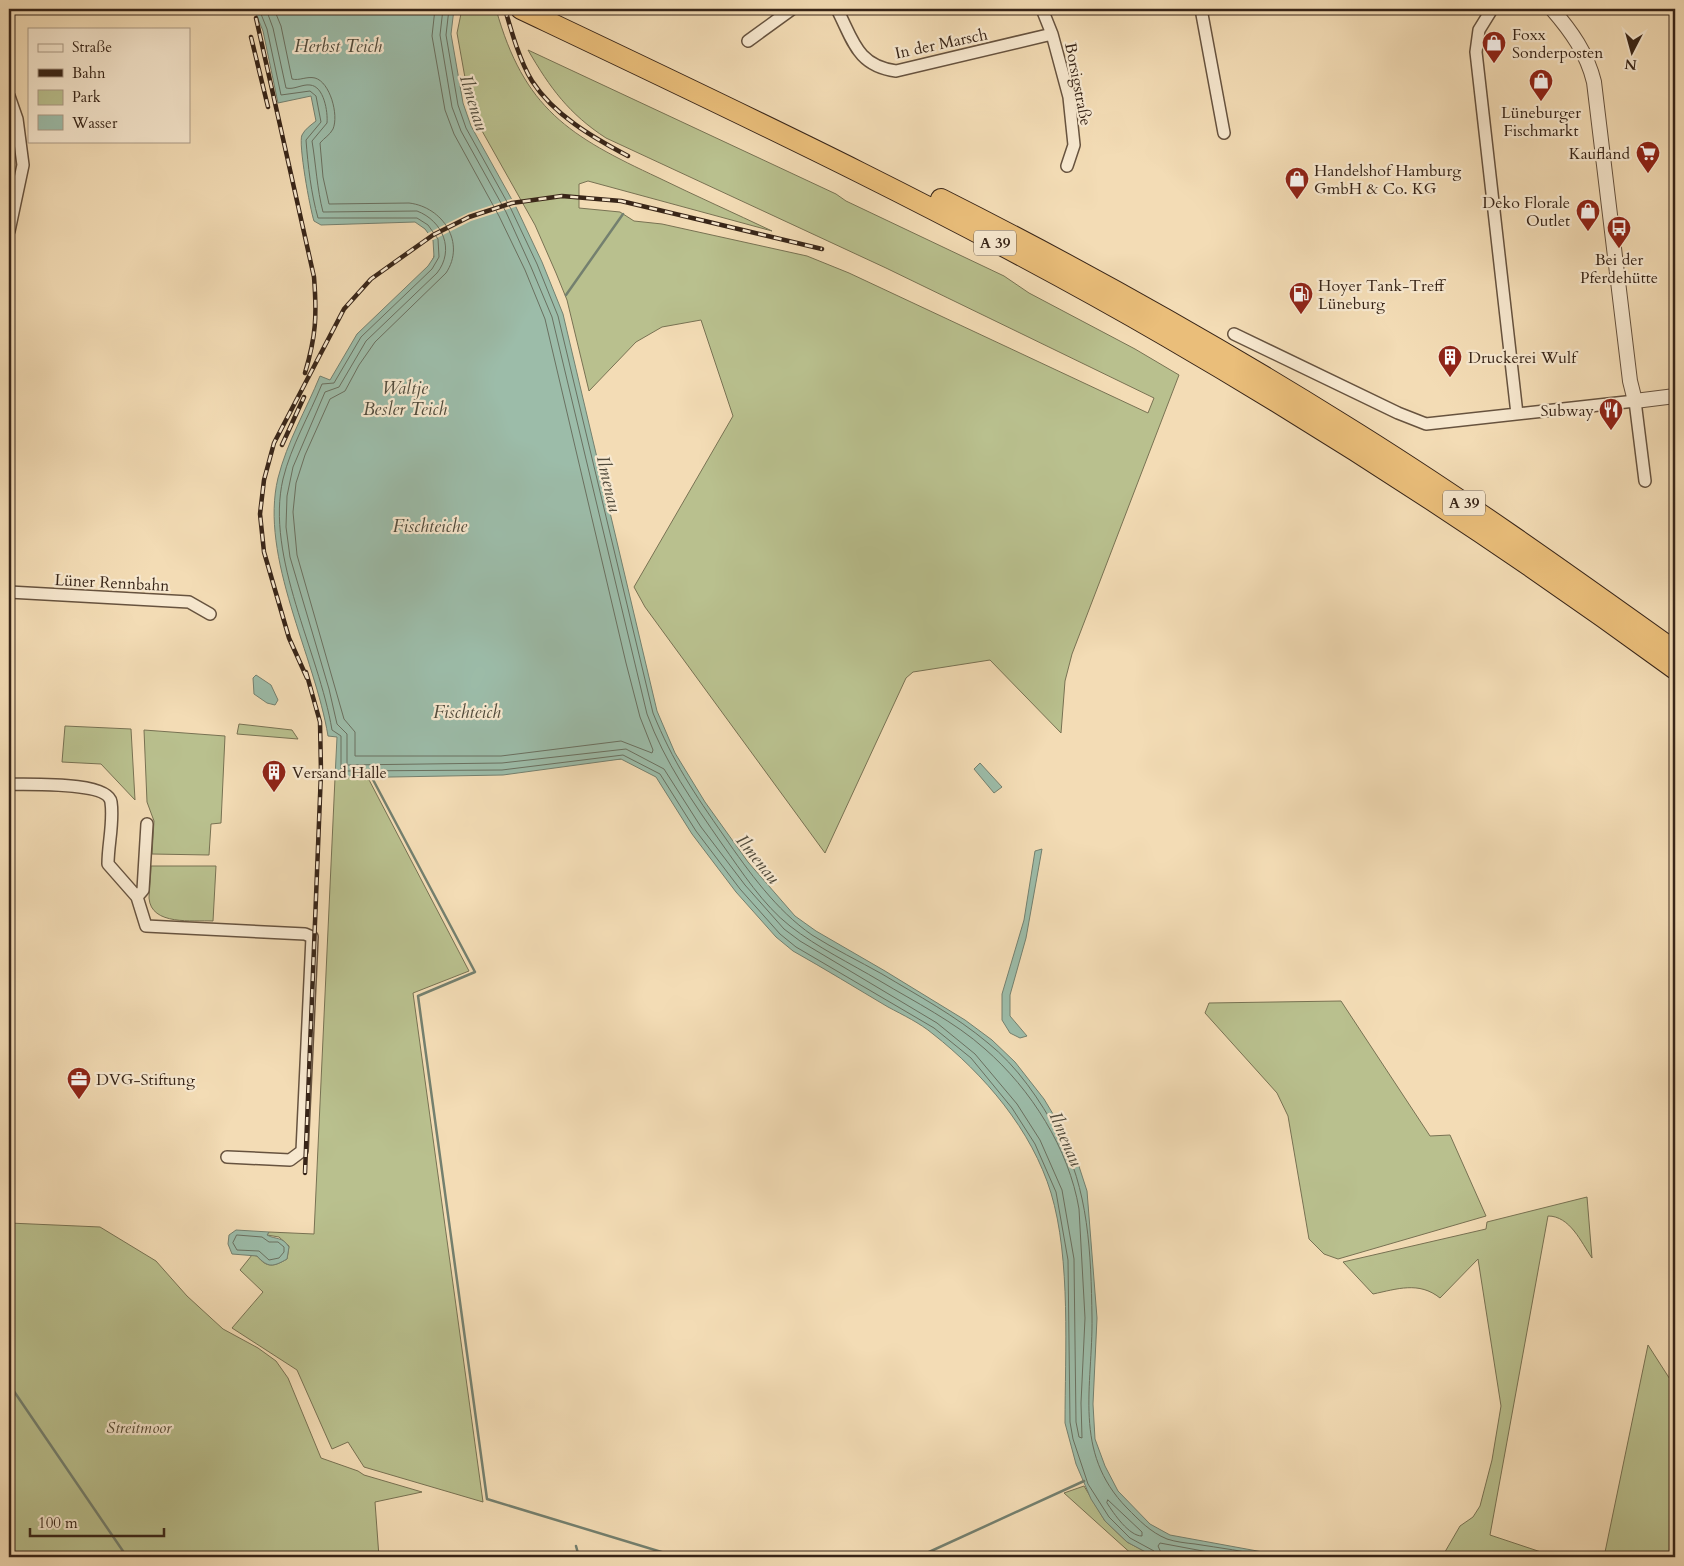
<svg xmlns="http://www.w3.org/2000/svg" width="1684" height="1566" font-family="Cardo,serif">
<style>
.green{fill:#b9c08e;stroke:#787253}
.water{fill:#9cbca9;stroke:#74806f}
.pier{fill:#f3dcb5}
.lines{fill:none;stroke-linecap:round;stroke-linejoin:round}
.shore{stroke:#6a7060;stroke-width:1}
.stream{stroke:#74806f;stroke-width:2.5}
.minor-casing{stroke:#67533f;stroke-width:14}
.tertiary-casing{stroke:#67533f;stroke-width:16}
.motorway-casing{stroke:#382518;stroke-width:22}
.minor{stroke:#f7e8cf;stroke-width:11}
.tertiary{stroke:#f7e8cf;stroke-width:14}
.motorway{stroke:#eabe7a;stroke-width:20}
.rail-casing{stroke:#382518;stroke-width:4.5}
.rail{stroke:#f7e8cf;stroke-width:2.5;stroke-dasharray:8;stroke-linecap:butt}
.labels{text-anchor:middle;stroke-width:4.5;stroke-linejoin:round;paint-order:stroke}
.shield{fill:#f7e8cf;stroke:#71604f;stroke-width:1}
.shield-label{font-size:15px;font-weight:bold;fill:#382518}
.poi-label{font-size:16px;fill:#382518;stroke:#f7e8cf;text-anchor:start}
.street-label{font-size:16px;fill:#382518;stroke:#f7e8cf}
.park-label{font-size:16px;font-style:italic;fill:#584c36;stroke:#f7e8cf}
.water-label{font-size:18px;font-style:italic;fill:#514b3c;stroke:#f7e8cf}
</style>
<rect width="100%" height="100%" fill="#f3dcb5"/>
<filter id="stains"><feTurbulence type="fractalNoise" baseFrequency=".004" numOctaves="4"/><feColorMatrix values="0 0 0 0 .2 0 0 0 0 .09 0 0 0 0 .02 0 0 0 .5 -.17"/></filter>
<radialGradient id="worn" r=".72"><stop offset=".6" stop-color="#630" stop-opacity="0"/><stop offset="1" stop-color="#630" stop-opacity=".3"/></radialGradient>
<path class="green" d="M369,9l252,750 -254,17 102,195 -56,22 70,509 -119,-35 -16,-25 -16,7 -35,-79 -65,-42 31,-36 -23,-22 12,-15 5,1c10,12 16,11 30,3l2,-13 -10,-9 -12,-2 2,-3 45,2 21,-456h6l88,-512c8,-12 8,-21 0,-33l-112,-112z
M462,9h34c28,100 73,127 163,169 37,18 75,35 113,53l-184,-50 -9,3v24l41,4 14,9 28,3 145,32 42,17 299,140 6,-15 -268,-130 -280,-130c-37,-24 -56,-50 -78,-88l308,144 10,7 158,75 25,17 106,56 44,26 -107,279 -7,27 -4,52 -71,-73 -77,12 -7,6 -81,175 -180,-246 -11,-20 99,-171 -32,-96 -39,7 -26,15 -47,49 -22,-91 -11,-27 -21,-48 -58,-103 -8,-22 -12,-67z
M239,724l53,6 6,9 -61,-5z
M65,726l66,3 4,71 -34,-36 -39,-2z
M144,730l81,6 -4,87 -10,1 -2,31 -57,-1 2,-33 -7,-19z
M151,866h65l-3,55c-20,-1 -62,5 -64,-23 0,-10 2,-22 2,-32z
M1341,1001l89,135 20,-1 36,81 -148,43 -14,-5 -15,-15 -21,-123 -11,-23 -72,-80 4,-10z
M1587,1197l5,61c-11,-16 -22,-42 -44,-42l-58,319 66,22h-114l18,-31 13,-9 7,-11 12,-46 9,-54 -23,-147 -38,39c-21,-17 -43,-9 -67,-4l-30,-32 143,-33 1,-7z
M9,1223l91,4 56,34 31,35 36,33 35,19 18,13 12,17 33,80 37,13 6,4 58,17 -47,10 4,55h-370z
M1648,1345l27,42v170h-71z
M1084,1486l21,35 22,21 28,15h-20l-71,-64z"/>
<path class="water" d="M254,9h200l-3,25 12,69 8,23 45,81 26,55 21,52 94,397 18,42 30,49 43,60 47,54 21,15 69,40 80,49 27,20 23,22 29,37 18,30 13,25 12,37 10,127 -4,86 2,35 10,27 13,25 32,33 20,11 120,22h-135l-28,-15 -22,-21 -14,-22 -15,-35 -11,-41c0,-70 6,-164 -14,-230 -19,-63 -67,-119 -118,-159 -13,-11 -30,-19 -45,-27 -32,-19 -63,-38 -95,-56l-17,-14 -40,-45 -44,-58 -36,-57 -35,-18 -118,16 -168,3 2,-41 -9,-1c-13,-80 -69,-179 -50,-258 9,-36 28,-68 42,-102l10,4 27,-46 71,-68 6,-9 -1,-17 -8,-11 -10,-7 -94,3 -7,-4c-4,-12 -16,-78 -12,-86 3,-6 9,-10 14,-14l-5,-25 -33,7 -15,-72z
M256,675l15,10 7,15 -3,5 -8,-2 -13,-9 -1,-16z
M980,763l22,24 -8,6 -20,-24z
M1042,849l-16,89 -16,57v21l17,20 -7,2 -10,-5 -8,-13v-26l22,-74 11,-69z
M236,1230l33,2 -2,3c9,5 15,1 22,12l-2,12c-14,8 -19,9 -30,-3l-25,-2 -4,-10 1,-9z"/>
<path class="pier" d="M514,198l4,8 -47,15 -40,20 -5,-7 42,-21z"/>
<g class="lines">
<path class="shore" d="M259,9l8,20 14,66 29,-4 6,5 5,26 -15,18c2,26 5,53 12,78h99l11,7 10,14 1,18 -7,12 -71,68 -27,46 -12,1c-13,32 -31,62 -39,95 -18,78 36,173 49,251l9,6v35l161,-1 121,-15 37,19 36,57 44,58 40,45 16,13 138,81 37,30 41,50 23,36 21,48 12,68 2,162 3,17 15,45 21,33 21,21 24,13 2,6
M266,9l7,19 13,60c8,2 16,-4 24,-3 14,1 18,27 17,38l-15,18c4,24 5,48 11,71l94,-1c26,10 38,39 20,62l-71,68 -27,46 -14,5 -32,75 -6,29 -1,31 4,30 39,132 8,35 10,10v31l155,-2 124,-14 38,20 37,58 44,58 39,44 16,12 137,82 38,31 42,50 23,36 22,50 12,69 2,163 3,15 3,1 -1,-35 4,-85 -6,-109c-10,-60 -48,-120 -94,-160 -30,-27 -70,-47 -105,-68 -30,-18 -62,-33 -90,-55 -27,-21 -48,-54 -68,-82 -29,-42 -57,-81 -75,-130l-95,-397 -21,-50 -25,-55 -45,-81 -9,-24 -12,-72 3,-26
M274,9l7,17 11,53c7,2 15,-3 23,-1 15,4 24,37 18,51 -3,6 -9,9 -13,14l3,34 6,27 80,-1c34,4 57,40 37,70l-71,69 -16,23 -14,26 -15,8 -25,56 -9,28 -3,29 4,43 47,164 11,13v24h146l120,-15 31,12 1,-3 -13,-33 -14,-54 -81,-344 -20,-49 -26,-54 -45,-82 -9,-24 -13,-74 3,-27
M449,9l-3,26 12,70 8,23 45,81 26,55 21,52 95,397c20,49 41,80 71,123 25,36 52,74 88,99 22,14 47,26 70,39 35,21 74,42 106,69 29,23 52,57 70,90 31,55 33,122 34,184 1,69 -20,135 35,191 12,12 23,24 40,31 9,3 19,4 28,5 25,4 50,7 74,13
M237,1235l25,2 7,5h9l6,5v5l-5,6 -10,2 -10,-9 -22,-1 -4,-7z
M1108,1500l34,32v4c-13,0 -28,-22 -35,-33z
M1163,1557l-5,-11 2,-3 75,14"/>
<path class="stream" d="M566,295l57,-81
M370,774l105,198 -57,24 69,503 191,58
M9,1384l118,173
M576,1546l3,11
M918,1557l166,-76"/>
<defs>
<path id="minor" d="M837,9c16,31 20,57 59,62l156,-37
M1042,9l10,25 17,63 5,48 -7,21
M1201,9l23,124
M1492,9l-13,21 -3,22 41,362
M748,41l44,-32
M9,96l8,23 6,46 -14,66
M1234,334l164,79 28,11 209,-23 10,80
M9,592l180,10 21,12
M9,784c19,1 99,-3 102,18 3,20 -3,42 -3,62l29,33 9,29 159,8 7,3 -10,214 -12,9 -63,-3
M137,897l6,-7 4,-66"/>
<path id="tertiary" d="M1552,9c19,22 35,44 42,73l36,299 5,20 40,-5"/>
<path id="motorway" d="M521,9c217,103 436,206 645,327 176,102 345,213 509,333
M941,199c137,69 271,144 401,225 115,71 224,149 333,227"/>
</defs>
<use href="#minor" class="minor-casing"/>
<use href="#tertiary" class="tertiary-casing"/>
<use href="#motorway" class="motorway-casing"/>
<use href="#minor" class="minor"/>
<use href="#tertiary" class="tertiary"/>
<use href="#motorway" class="motorway"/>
<defs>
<path id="rail" d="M505,9c6,21 15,53 27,72 22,34 60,56 96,75
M256,18l58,259c3,39 2,59 -9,96
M251,37l17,70
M282,445l22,-48
M307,678l-18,-40 -25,-86 -4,-38 4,-34 10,-37 70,-134 27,-30 62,-44 36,-18 43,-14 50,-7 59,5 201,48
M305,1173l16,-401 -1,-50 -14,-50"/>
</defs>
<use href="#rail" class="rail-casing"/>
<use href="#rail" class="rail"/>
</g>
<defs>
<symbol id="shop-pin" viewBox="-11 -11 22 30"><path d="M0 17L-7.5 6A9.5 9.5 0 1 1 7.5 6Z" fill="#8f2418" stroke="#f7e8cf"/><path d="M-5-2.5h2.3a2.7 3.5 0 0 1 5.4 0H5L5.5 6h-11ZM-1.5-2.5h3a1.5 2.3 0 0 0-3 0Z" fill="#fff"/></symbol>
<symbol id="supermarket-pin" viewBox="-11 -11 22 30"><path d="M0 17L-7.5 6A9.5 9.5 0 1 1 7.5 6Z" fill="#8f2418" stroke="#f7e8cf"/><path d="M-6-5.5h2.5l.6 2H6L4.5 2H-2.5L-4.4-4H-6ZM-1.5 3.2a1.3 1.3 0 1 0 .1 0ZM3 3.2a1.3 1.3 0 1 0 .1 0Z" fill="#fff"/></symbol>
<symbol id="bus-pin" viewBox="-11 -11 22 30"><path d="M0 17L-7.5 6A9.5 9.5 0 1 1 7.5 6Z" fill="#8f2418" stroke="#f7e8cf"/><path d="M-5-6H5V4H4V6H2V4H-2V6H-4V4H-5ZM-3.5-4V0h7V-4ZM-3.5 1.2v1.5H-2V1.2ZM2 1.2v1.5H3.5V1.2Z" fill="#fff"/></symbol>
<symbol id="fuel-pin" viewBox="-11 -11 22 30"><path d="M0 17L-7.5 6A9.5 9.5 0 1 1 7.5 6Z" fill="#8f2418" stroke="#f7e8cf"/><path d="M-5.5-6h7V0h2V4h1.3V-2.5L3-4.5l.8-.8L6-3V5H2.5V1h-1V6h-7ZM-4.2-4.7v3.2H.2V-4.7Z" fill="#fff"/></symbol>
<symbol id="building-pin" viewBox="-11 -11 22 30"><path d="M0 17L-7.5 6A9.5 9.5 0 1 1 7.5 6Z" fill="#8f2418" stroke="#f7e8cf"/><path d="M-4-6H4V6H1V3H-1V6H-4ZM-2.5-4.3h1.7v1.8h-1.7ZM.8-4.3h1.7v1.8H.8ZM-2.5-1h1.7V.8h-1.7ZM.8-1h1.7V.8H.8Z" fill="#fff"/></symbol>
<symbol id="restaurant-pin" viewBox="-11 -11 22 30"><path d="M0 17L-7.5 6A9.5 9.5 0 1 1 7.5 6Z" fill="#8f2418" stroke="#f7e8cf"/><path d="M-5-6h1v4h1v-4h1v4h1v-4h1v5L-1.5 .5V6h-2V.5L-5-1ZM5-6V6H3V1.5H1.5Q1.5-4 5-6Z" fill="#fff"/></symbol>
<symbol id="office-pin" viewBox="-11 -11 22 30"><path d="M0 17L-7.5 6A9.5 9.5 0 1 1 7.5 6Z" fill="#8f2418" stroke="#f7e8cf"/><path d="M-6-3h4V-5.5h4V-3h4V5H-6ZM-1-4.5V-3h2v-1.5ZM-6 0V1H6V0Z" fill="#fff"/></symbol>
</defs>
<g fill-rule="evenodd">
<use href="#shop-pin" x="1480" y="29" width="28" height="38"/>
<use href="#shop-pin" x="1527" y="67" width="28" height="38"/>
<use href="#supermarket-pin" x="1634" y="139" width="28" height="38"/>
<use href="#shop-pin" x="1283" y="165" width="28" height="38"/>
<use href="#shop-pin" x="1574" y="197" width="28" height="38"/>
<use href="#bus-pin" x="1605" y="214" width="28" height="38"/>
<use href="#fuel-pin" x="1287" y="280" width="28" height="38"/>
<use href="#building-pin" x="1436" y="343" width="28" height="38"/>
<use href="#restaurant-pin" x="1597" y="396" width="28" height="38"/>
<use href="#building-pin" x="260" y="758" width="28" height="38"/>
<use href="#office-pin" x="65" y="1065" width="28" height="38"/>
</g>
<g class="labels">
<g class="shield">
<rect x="974" y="230.5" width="42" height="25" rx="4"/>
<rect x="1443" y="490.5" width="42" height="25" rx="4"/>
</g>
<g class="shield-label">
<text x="995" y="248">A 39</text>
<text x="1464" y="508">A 39</text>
</g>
<g class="poi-label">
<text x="1512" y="40">Foxx<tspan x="1512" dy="18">Sonderposten</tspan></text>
<text x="1541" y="118" text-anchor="middle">Lüneburger<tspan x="1541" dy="18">Fischmarkt</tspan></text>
<text x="1630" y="159" text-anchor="end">Kaufland</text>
<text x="1314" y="176">Handelshof Hamburg<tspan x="1314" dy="18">GmbH &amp; Co. KG</tspan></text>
<text x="1570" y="208" text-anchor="end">Deko Florale<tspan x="1570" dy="18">Outlet</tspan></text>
<text x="1619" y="265" text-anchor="middle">Bei der<tspan x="1619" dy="18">Pferdehütte</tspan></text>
<text x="1318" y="291">Hoyer Tank-Treff<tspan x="1318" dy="18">Lüneburg</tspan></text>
<text x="1468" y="363">Druckerei Wulf</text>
<text x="1594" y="416" text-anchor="end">Subway</text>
<text x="292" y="778">Versand Halle</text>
<text x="96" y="1085">DVG-Stiftung</text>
</g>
<g class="street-label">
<text transform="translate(941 43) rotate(-12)" y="6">In der Marsch</text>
<text transform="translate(1079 84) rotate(79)" y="6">Borsigstraße</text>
<text transform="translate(112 582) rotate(3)" y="6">Lüner Rennbahn</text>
</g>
<g class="park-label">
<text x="139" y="1433">Streitmoor</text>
</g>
<g class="water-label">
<text x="338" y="52">Herbst Teich</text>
<text transform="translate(474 103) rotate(73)" y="6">Ilmenau</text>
<text x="405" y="394">Waltje<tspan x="405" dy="21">Besler Teich</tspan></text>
<text transform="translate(609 484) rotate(77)" y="6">Ilmenau</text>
<text x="430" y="532">Fischteiche</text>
<text x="467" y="718">Fischteich</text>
<text transform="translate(758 859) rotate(51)" y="6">Ilmenau</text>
<text transform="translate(1066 1139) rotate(67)" y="6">Ilmenau</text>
</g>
</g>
<rect width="1684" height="1566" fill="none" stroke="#f3dcb5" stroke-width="30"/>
<rect x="10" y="10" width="1664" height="1546" fill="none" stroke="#382518" stroke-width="2.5"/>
<rect x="15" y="15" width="1654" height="1536" fill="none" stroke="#382518"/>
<rect x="28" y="28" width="162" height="115" fill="#f7e8cf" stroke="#ab9a86"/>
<rect x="38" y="44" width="25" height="8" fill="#f7e8cf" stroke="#ab9a86"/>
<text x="72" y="52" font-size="15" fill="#382518">Straße</text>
<rect x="38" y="69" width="25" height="8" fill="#382518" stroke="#ab9a86"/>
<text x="72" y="78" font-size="15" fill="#382518">Bahn</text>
<rect x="38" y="90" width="25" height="15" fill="#b9c08e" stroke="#ab9a86"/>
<text x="72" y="102" font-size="15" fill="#382518">Park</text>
<rect x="38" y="115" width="25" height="15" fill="#9cbca9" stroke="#ab9a86"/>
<text x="72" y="128" font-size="15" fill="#382518">Wasser</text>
<g transform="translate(1632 52) rotate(186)" stroke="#f7e8cf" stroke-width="4" paint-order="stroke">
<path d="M0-4L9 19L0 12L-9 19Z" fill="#382518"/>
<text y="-8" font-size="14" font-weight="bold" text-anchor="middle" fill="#382518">N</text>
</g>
<path d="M30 1528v8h134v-8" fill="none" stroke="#382518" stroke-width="2.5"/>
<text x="38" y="1528" font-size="15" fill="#382518" stroke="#f7e8cf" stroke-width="4" paint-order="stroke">100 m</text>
<rect width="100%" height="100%" filter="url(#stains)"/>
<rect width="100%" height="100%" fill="url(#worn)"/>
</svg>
